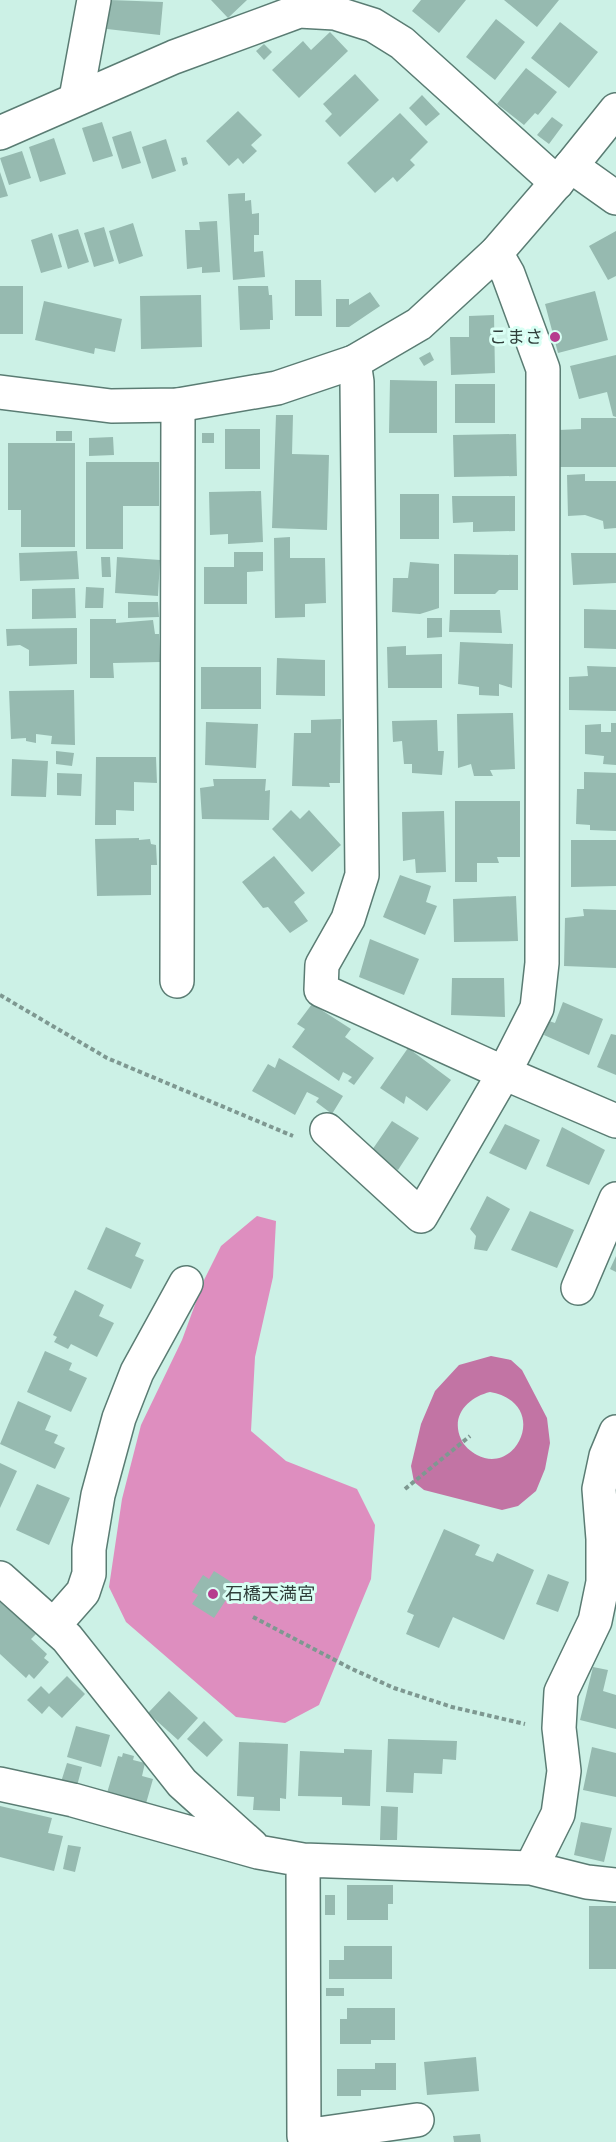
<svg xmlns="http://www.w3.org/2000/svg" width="616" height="2142" font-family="Overpass,'Noto Sans JP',sans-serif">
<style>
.forest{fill:#de8ebf}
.water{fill:#c274a4;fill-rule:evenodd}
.building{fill:#96bab0}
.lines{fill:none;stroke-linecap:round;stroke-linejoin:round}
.street-casing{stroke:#5a7c73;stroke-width:36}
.secondary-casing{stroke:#5a7c73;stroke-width:36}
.path{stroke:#7e9891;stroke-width:4;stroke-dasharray:4.5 3;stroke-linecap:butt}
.street{stroke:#fff;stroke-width:33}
.secondary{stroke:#fff;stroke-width:33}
.poi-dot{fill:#b63c8e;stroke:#d9fff4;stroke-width:2}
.labels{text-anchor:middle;stroke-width:6;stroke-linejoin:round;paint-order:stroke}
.poi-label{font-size:18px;fill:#2f3e3a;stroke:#d9fff4;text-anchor:end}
</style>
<rect width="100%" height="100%" fill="#ccf1e6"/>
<path class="forest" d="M257,1216l19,5 -3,56 -18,80 -4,74 35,30 71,28 18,36 -4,54 -52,126 -34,18 -49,-6 -110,-95 -17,-35 13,-88 19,-74 41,-85 22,-60 17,-34z"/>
<path class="water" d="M491,1356l20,4 11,10 25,48 3,25 -5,26 -9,22 -18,15 -16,4 -78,-20 -10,-8 -3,-16 10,-42 14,-33 24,-26zM490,1392c61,11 27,85 -13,63 -7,-4 -13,-9 -16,-16 -11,-24 8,-42 29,-47z"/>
<path class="building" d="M110,0l53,2 -3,33 -53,-6z
M211,0h36l-19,18z
M421,0h45l-27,33 -27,-22z
M504,0h55l-22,27z
M496,19l29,23 -30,38 -29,-23z
M560,22l38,30 -29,36 -38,-30z
M330,32l18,19 -49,47 -27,-28 31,-29 8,9z
M264,44l8,8 -8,8 -8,-9z
M526,68l31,24 -19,23 -3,-2 -11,12 -27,-21z
M355,74l24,26 -39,37 -15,-16 7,-7 -9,-10z
M422,95l18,19 -14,12 -17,-18z
M238,111l24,24 -11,10 6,6 -14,13 -5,-6 -9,8 -23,-25z
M400,113l28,29 -18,18 5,5 -18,17 -4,-5 -18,16 -28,-30z
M552,117l11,8 -14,19 -12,-9z
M102,122l11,34 -20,6 -11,-34z
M131,131l10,32 -19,6 -10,-32z
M54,138l12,36 -26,8 -11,-35z
M166,139l10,32 -24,8 -10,-32z
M22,151l9,27 -22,7 -9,-27z
M186,157l2,7 -5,2 -2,-8z
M0,172l8,24 -8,2z
M245,193v8l6,-1 1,14 7,-1v22h-5v17l9,-1 2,26 -32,3 -5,-86z
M217,221l3,51 -18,1v-6l-15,2 -2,-39h15l-1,-8z
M133,223l10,33 -24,8 -10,-33z
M104,227l10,34 -20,6 -10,-34z
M78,229l11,33 -21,7 -10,-34z
M616,231v45l-8,4 -19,-34z
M52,233l10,34 -21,6 -10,-33z
M295,280h26l1,36h-27z
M0,286h23v48h-23z
M238,286h30l1,9h3l1,25h-3v9l-30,1z
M595,291l13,49 -50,13 -13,-49z
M370,292l10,14 -31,21h-13v-28h13v6z
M201,295l1,52 -61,2 -1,-53z
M44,301l78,18 -7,33 -20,-4 -1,6 -59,-14z
M494,315l1,58 -44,2 -1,-38h19v-21z
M430,352l4,8 -10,6 -5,-8z
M616,355v62l-3,-1 -6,-24 -28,7 -9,-33z
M390,380l47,1v52h-48z
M455,384h40v39h-40z
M276,415h17l-1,39 37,1 -2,75 -55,-2z
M581,418h35v49h-56l-1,-37 22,-1z
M225,429h35v40h-35z
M56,431h16v10h-16z
M202,433h12v10h-12z
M516,434l1,42 -63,1 -1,-42z
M113,437l1,18 -25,1v-18z
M8,443h67v104h-54v-37h-13z
M86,462h73v44h-36v43h-37z
M585,474v7h31v47l-12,1 -1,-8 -18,-6 -17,1 -1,-41z
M261,491l2,51 -35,2v-10l-18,1 -1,-43z
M400,494h39v45h-39z
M452,496h63v35l-42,1v-10l-20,1z
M290,537v21h35l1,45 -21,1v13l-30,1 -1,-80z
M77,551l2,28 -59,2 -1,-28z
M234,552h29v19l-16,1v32h-43v-37h30z
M571,553h45v30l-43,2z
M454,554l64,1v35h-19l-4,4h-41z
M101,557h9l1,20h-9z
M117,557l43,3 -2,36 -43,-3z
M410,562l29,2v44l-19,6 -28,-2 1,-34h15z
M86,587l18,1 -1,20h-18z
M75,588l1,30 -44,1v-30z
M128,602h30l1,15 -31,1z
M584,609l32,1v39l-32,-1z
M450,610h50l2,23 -53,-1z
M427,618h15v19l-15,1z
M90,619h26v4l37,-3 2,14h4l1,28 -47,1 1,15h-24z
M77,628v36l-48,2v-16l-9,-5 -13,1 -1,-17z
M460,642l53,2 -1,44 -13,-4v12l-20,-1v-8l-21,-3z
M406,646v9l36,-1v34h-54l-1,-41z
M277,658l48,2v36l-49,-1z
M587,666l29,1v44l-47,-1v-33l19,-1z
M201,667h60v42h-60z
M74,690l1,55 -24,-1 1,-8 -16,-2v9l-10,-2v-3l-15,1 -2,-48z
M513,713l2,56 -25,1 3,6h-19l-3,-12 -13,4 -1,-54z
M341,719l-1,64h-11l1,4 -38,-1 2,-53h17v-13z
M437,720l1,31h6l-2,24 -30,-2v-9h-8l-2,-23 -9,1 -1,-21z
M206,722l52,2 -2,44 -51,-3z
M611,723h5v42l-13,-1 1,-8 -19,-2v-29l16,-1v8h10z
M56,751l18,2 -2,13 -16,-2z
M96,757h60l1,26 -23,-1v29l-18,-1v15h-21z
M12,759l36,2 -2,36 -35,-1z
M584,772l32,1v58l-26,-1v-5l-14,-1 1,-35h7z
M57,773l25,1 -1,22 -24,-1z
M213,779h53l-1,12 5,-1 -1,30 -67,-1 -2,-31 14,-2z
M455,801h65v56h-23l2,6h-22v19h-22z
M291,810l9,9 9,-9 32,35 -29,27 -40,-43z
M444,811l2,61 -30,1 -1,-14 -12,2 -1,-49z
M139,838v2l11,-1 1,5 5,1 1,20h-6v30l-54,1 -2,-57z
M571,840h45v46l-45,1z
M274,856l31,37 -11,9 14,19 -18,12 -22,-26 -5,1 -21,-26z
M400,875l31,11 -5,16 11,4 -12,29 -42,-18z
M516,896l2,45 -64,1 -1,-43z
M583,909l33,1v58l-52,-2 1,-48 19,-2z
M370,939l49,20 -15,36 -45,-18z
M452,978h52l1,39 -54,-2z
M563,1002l40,17 -14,36 -45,-20 5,-14 6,2z
M312,1004l39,25 -6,8 29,21 -20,27 -6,-4 4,-4 -9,-5 -4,9 -47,-34 13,-18 -8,-5z
M611,1034l5,1v40l-19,-8z
M408,1048l43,32 -24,31 -21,-15 -2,8 -24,-16z
M279,1058l64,38 -11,18 -16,-12 3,-4 -12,-6 -12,23 -43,-24 16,-27 7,4z
M392,1121l27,17 -21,32 -28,-17z
M505,1124l35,16 -14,30 -37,-17z
M562,1127l43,23 -16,35 -43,-19z
M487,1196l23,13 -23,42 -13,-2 2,-13 -6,-7z
M530,1211l44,19 -17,38 -46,-18z
M106,1227l35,16 -6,13 9,4 -13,29 -44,-20z
M616,1256v16l-6,-3z
M75,1290l29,15 -5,11 15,7 -17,34 -26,-13 -3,5 -14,-7 3,-5 -4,-2z
M45,1351l27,12 -3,7 18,8 -16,34 -44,-20z
M18,1401l33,15 -6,14 13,5 -4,8 11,5 -10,21 -55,-25z
M0,1463l17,8 -17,37z
M37,1484l33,14 -21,47 -33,-15z
M444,1529l36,16 -5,10 18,7 4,-9 37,17 -30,70 -51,-23 -14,31 -33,-14 8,-19 -7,-3z
M214,1571l22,14 -22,33 -22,-14 6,-9 -6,-3 11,-17 6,4z
M548,1574l21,8 -11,30 -22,-8z
M0,1602l36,32 -5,5 16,15 -3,4 5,4 -15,17 -5,-5 -3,4 -26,-24z
M593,1667l15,3 -5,21 13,4v34l-36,-9z
M67,1676l18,18 -23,24 -13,-12 -7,8 -15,-14 14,-14 8,8z
M169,1691l29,27 -20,22 -30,-27z
M204,1721l19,19 -16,17 -20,-18z
M76,1726l34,9 -9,32 -34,-10z
M388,1739l69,2 -1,19 -13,-1 -1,15 -28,-1 -1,20 -27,-1z
M239,1742l49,2 -2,55 -6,-1v13l-27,-1 1,-13 -17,-1z
M592,1747l24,6v44l-33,-7z
M344,1749l28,1 -2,56 -28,-1v-8l-44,-1 2,-45 44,2z
M123,1753l11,3 -1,4 12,3 -3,13 11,3 -8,28 -38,-14 11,-37 4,1z
M67,1763l15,4 -5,19 -16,-4z
M0,1806l52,12 -4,15 15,3 -9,35 -54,-14z
M381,1806l17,1 -1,33h-17z
M581,1822l31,6 -8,34 -30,-7z
M68,1845l13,2 -6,25 -12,-3z
M347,1885h46v19h-5v16h-41z
M325,1895h10v20h-10z
M589,1906h27v63h-27z
M344,1946h48v33h-63v-19h15z
M326,1988h18v8h-18z
M347,2008h48v32h-24v4h-31v-25h7z
M476,2057l3,34 -52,4 -3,-33z
M375,2063h21v27h-35v6h-24v-27h38z
M480,2134l1,8h-27l-1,-6z"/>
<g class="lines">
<defs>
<path id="street" d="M76,98l18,-98
M0,133l174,-76 125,-46 36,2 38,12 29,18 155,140
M571,166l45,32
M354,362l3,20 5,493 -14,44 -26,46 -1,25 183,83 112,48
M177,981l1,-576
M327,1130l94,86 83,-143 33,-65 5,-45 1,-594 -35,-95 -12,-21
M578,1288l38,-89
M0,1578l67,60 115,145 70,63
M54,1625l29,-33 6,-18v-25l9,-54 21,-77 18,-46 49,-89
M0,1784l73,16 185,52 45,8 228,8 56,14 29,3
M303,1860l1,276 113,-16
M531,1868l27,-54 6,-43 -5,-43 2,-36 34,-71 8,-39v-43l-4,-50 7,-33 10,-24"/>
<path id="secondary" d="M0,392l111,14 67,-1 99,-17 77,-26 65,-38 77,-71 75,-87 45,-56"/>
</defs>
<use href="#street" class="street-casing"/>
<use href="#secondary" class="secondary-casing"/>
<path class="path" d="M0,995l107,63 186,78
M405,1489l65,-53
M253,1617l97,51 44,20 58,19 73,17"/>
<use href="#street" class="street"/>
<use href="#secondary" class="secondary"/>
</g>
<g class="poi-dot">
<circle cx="555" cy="337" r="6"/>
<circle cx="213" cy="1594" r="6"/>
</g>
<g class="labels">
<g class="poi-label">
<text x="543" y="343">こまさ</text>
<text x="225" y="1600" text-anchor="start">石橋天満宮</text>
</g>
</g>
</svg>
